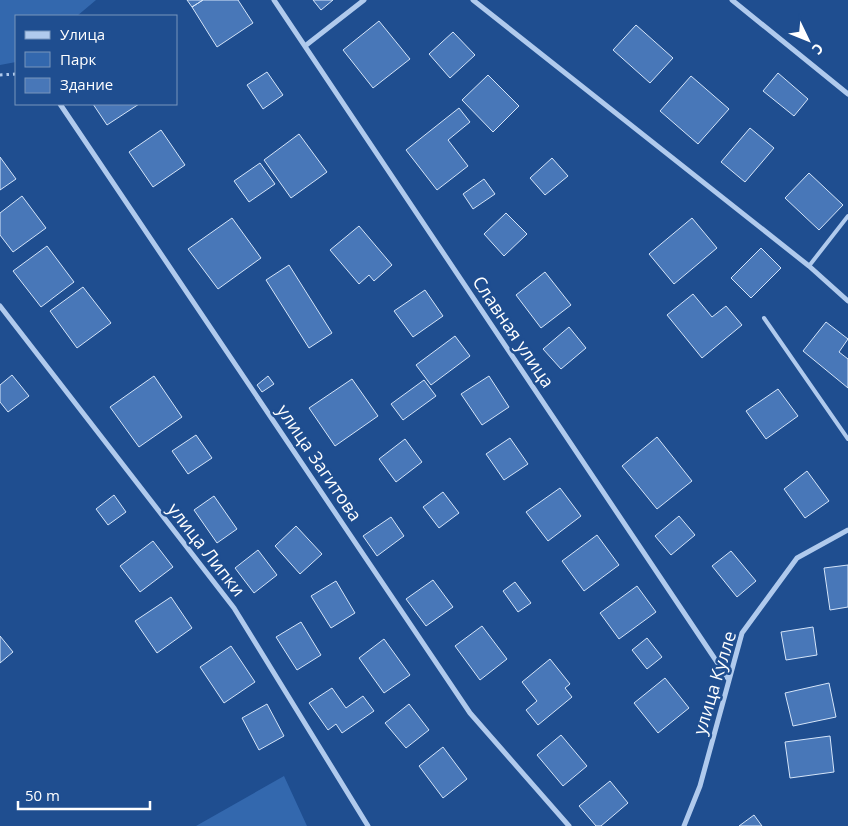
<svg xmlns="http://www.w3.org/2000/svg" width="848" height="826" font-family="'Open Sans',sans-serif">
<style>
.green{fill:#3368ae}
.building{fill:#4877b8;stroke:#d5e5f9}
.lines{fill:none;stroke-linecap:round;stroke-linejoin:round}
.path{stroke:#b0caed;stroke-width:3;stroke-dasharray:2.5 4;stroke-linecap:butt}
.lane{stroke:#b0caed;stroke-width:4}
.street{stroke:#b0caed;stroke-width:5}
.labels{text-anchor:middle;stroke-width:5;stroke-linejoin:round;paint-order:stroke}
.street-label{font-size:18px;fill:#fff;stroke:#1f4e90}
</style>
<rect width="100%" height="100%" fill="#1f4e90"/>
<path class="green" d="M0,0h96l-19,16h-61v46l-16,3z
M284,776l23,50h-111z"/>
<path class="building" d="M187,0h16l-11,7z
M203,0h35l15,23 -36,24 -25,-40z
M313,0h20l-12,10z
M379,21l31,38 -37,29 -30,-38z
M636,25l37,33 -23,25 -37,-33z
M453,32l22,23 -25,23 -21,-24z
M267,72l16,23 -20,14 -16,-24z
M778,73l30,26 -14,17 -31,-25z
M488,75l31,31 -26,26 -31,-32z
M691,76l38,33 -31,35 -38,-33z
M93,104h46l-32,21z
M459,108l11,14 -22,18 20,26 -31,24 -31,-40z
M750,128l24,20 -29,34 -24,-20z
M161,130l24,35 -32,22 -24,-35z
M299,134l28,38 -36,26 -27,-38z
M0,157l16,22 -16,11z
M552,158l16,18 -23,19 -15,-17z
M260,163l15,21 -26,18 -15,-21z
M809,173l34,32 -24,25 -34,-32z
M484,179l11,15 -22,15 -10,-15z
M22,196l24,32 -33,24 -13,-17v-22z
M506,213l21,21 -23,22 -20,-22z
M232,218l29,40 -43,31 -30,-40z
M692,218l25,30 -43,36 -25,-30z
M359,226l33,39 -18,16 -5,-6 -10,9 -29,-34z
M47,246l27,36 -33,25 -28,-36z
M761,248l20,20 -30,30 -20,-20z
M289,265l43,68 -23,15 -43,-68z
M545,272l26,33 -30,23 -25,-33z
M83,287l28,36 -34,25 -27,-37z
M425,290l18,26 -30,21 -19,-26z
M693,294l19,23 14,-11 16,19 -40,33 -35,-43z
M826,322l22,17 -9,13 9,7v29l-45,-37z
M569,327l17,21 -25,21 -18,-20z
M455,336l15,20 -39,29 -15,-20z
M12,375l17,21 -21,16 -8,-10v-17z
M154,376l28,41 -43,30 -29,-40z
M268,376l6,8 -12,8 -5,-7z
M489,376l20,31 -27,18 -21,-31z
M352,379l26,37 -43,30 -26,-38z
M424,380l12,16 -33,24 -12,-16z
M778,389l20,27 -32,23 -20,-28z
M196,435l16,23 -24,16 -16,-23z
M657,437l35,44 -35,28 -35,-43z
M510,438l18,26 -24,16 -18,-26z
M405,439l17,23 -26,20 -17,-23z
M807,471l22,30 -24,17 -21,-29z
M560,488l21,28 -33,25 -22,-29z
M443,492l16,21 -20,15 -16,-21z
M114,495l12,17 -18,13 -12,-16z
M214,496l23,33 -20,14 -23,-33z
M679,516l16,19 -24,20 -16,-19z
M391,517l13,19 -27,20 -14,-20z
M296,526l26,28 -22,20 -25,-28z
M597,535l22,30 -35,26 -22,-30z
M153,541l20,26 -33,25 -20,-26z
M258,550l19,25 -23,18 -19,-25z
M731,551l25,30 -19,16 -25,-31z
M848,565v42l-18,3 -6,-42z
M433,580l20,27 -27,19 -20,-27z
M336,581l19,32 -24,15 -20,-32z
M515,582l16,21 -13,9 -15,-21z
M637,586l19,26 -37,27 -19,-26z
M171,597l21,31 -35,25 -22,-32z
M301,622l20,33 -24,15 -21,-33z
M482,626l25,33 -27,21 -25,-34z
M813,627l4,28 -31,5 -5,-28z
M0,636l13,16 -13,11z
M647,638l15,19 -15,12 -15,-19z
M384,639l26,36 -26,18 -25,-35z
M231,646l24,36 -31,21 -24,-36z
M550,659l20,25 -5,4 7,9 -34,28 -12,-15 11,-9 -15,-19z
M665,678l24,30 -31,25 -24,-30z
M829,683l7,34 -43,9 -8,-33z
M332,688l14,20 17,-12 11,15 -32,22 -6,-9 -8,6 -19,-27z
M267,704l17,32 -25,14 -17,-32z
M409,704l20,26 -23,18 -21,-25z
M561,735l26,31 -24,20 -26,-31z
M830,736l4,36 -44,6 -5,-36z
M443,747l24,32 -24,19 -24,-32z
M610,781l18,22 -27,23h-5l-17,-20z
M754,815l8,11h-23z"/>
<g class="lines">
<path class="path" d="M0,75l16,-1"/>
<path class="lane" d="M809,266l39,-50
M764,318l84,121"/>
<path class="street" d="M274,0l455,680
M473,0l336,266 39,35
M732,0l116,94
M305,46l59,-46
M60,104l410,609 99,113
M0,306l234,302 134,218
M684,826l16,-40 42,-153 55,-75 51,-28"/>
</g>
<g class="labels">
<g class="street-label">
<text transform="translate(513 332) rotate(56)" y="6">Славная улица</text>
<text transform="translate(319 463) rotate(56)" y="6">улица Загитова</text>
<text transform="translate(206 550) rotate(52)" y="6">улица Липки</text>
<text transform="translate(715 683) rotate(-73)" y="6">улица Кулле</text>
</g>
</g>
<rect x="15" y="15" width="162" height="90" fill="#1f4e90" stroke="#7995bc"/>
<rect x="25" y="31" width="25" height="8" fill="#b0caed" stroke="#7995bc"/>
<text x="60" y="40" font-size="15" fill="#ffffff">Улица</text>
<rect x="25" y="52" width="25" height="15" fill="#3368ae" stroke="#7995bc"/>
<text x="60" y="65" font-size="15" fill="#ffffff">Парк</text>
<rect x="25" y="78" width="25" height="15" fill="#4877b8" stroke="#7995bc"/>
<text x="60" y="90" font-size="15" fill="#ffffff">Здание</text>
<g transform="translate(808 40) rotate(133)" stroke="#1f4e90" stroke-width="4" paint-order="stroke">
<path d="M0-4L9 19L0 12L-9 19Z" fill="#ffffff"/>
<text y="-8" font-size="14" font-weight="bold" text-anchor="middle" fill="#ffffff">С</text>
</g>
<path d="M18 801v8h132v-8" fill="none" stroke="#ffffff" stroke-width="2.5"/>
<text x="25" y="801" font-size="15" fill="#ffffff" stroke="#1f4e90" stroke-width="4" paint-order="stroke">50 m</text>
</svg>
